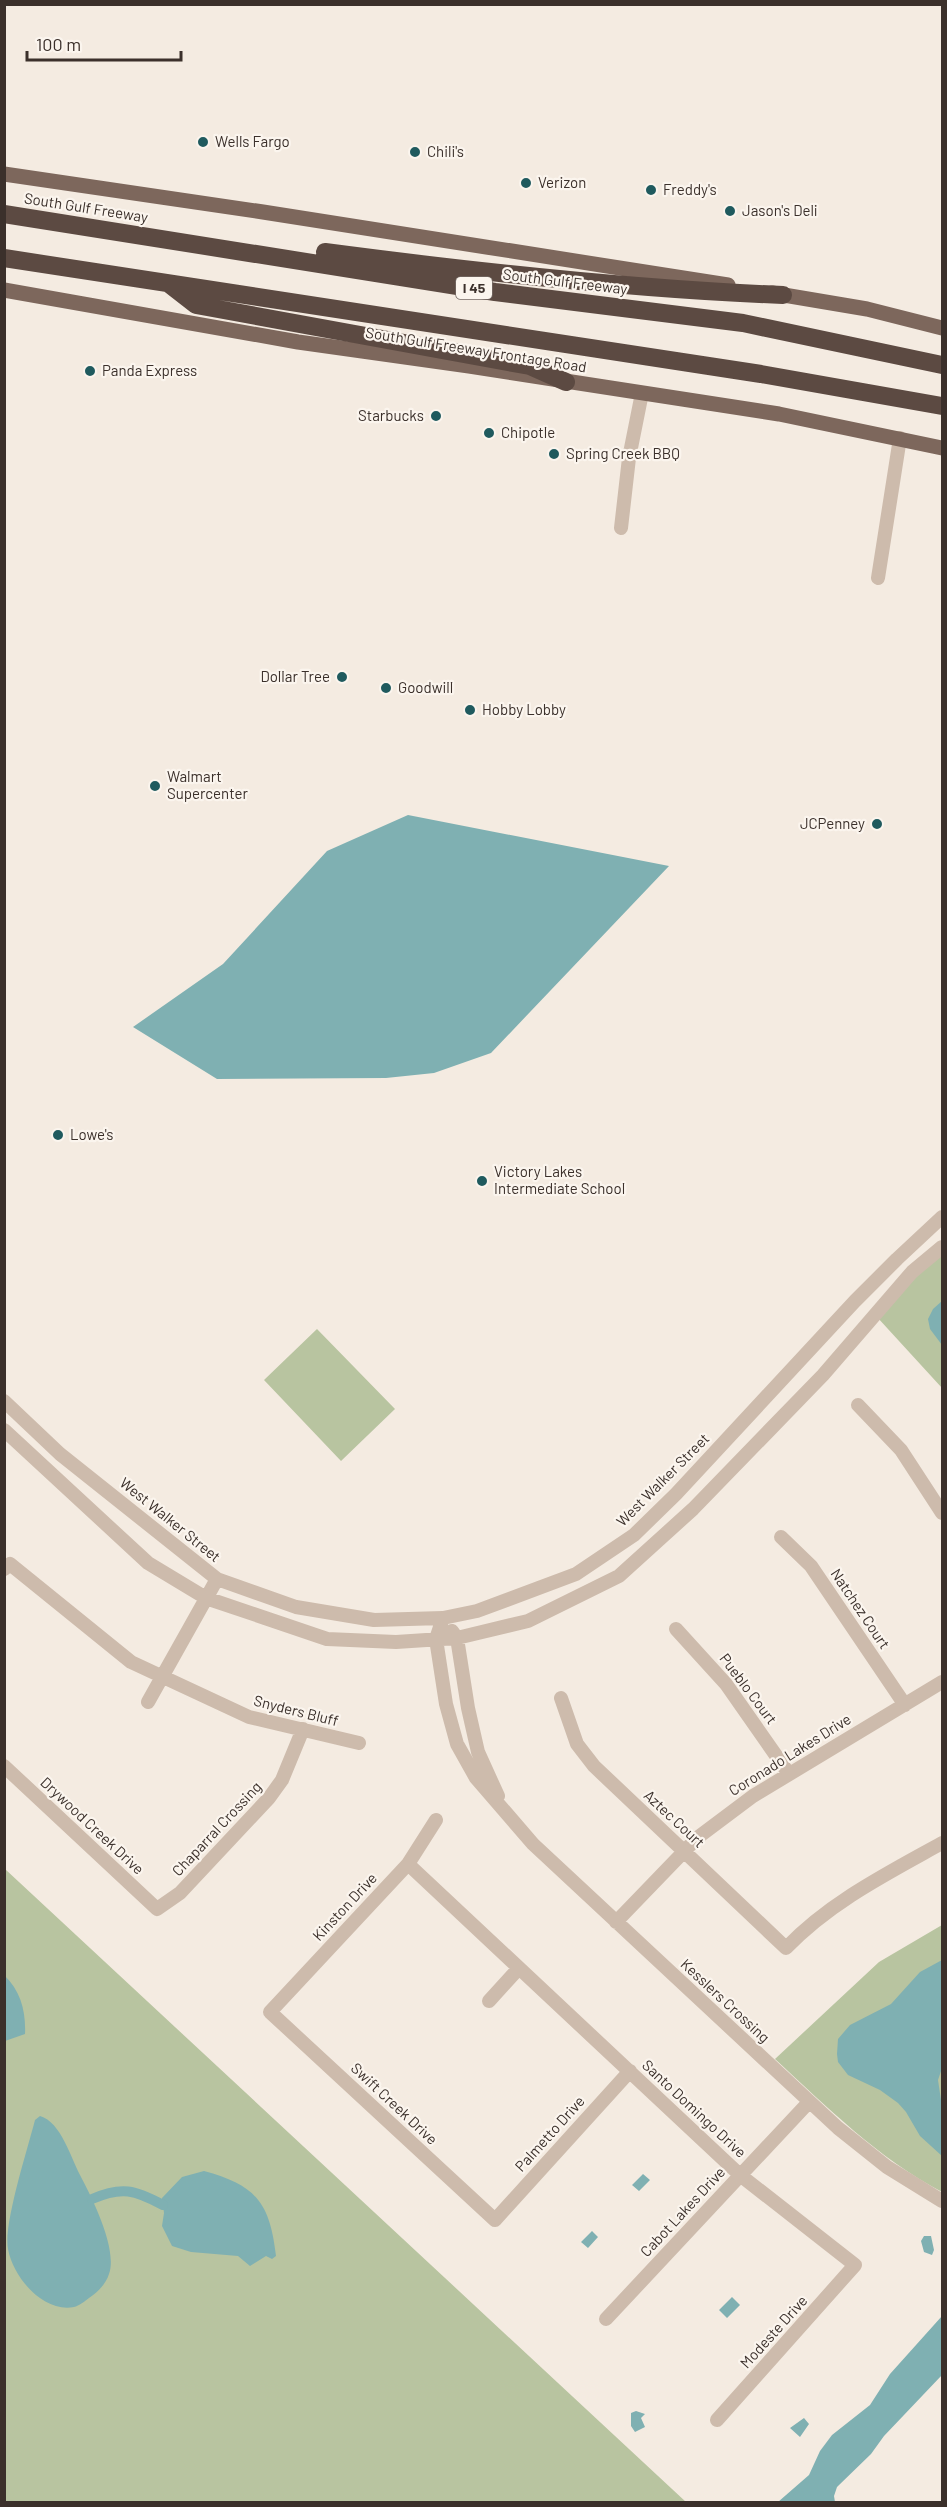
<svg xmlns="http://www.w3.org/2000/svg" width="947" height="2507" font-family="Barlow,sans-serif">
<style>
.green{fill:#b8c4a0}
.water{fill:#7fb0b2}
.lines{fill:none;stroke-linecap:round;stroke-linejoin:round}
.canal{stroke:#7fb0b2;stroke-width:10}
.minor{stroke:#cdbbac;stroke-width:14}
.major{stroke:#7d675c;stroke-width:15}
.highway{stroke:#5c4a42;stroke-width:18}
.poi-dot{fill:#1f5a5e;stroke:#fbf5ee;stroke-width:2}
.labels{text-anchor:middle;stroke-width:4.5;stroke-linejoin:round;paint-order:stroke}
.shield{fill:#fbf5ee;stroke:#756b66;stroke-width:1.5}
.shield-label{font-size:14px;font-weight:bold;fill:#3b302b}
.poi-label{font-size:15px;fill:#3b302b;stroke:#fbf5ee;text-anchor:start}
.street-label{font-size:15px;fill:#3b302b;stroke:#fbf5ee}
</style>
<rect width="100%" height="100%" fill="#f4ebe1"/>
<path class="green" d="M942,1251v137l-65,-71 37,-39z
M317,1329l78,80 -54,52 -77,-81z
M5,1869l681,633h-681z
M942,1925v267c-63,-33 -115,-85 -167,-133l104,-97z"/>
<path class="water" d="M408,815l261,51 -178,187 -57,20 -48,5 -169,1 -84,-52 90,-63 104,-113z
M942,1301v44l-12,-16 -2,-10 5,-10z
M942,1960v108l-4,12 3,20 1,56 -22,-20 -14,-24 -8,-9 -18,-13 -32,-15 -10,-13 -1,-8 1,-15 12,-14 41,-21 29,-32z
M4,1975c17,16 22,37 21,59l-20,7z
M40,2116c21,6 31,42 40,59 12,23 38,74 29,99 -3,10 -12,19 -20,24 -4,3 -10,8 -15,9 -31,6 -61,-30 -66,-58 -5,-24 20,-101 27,-129z
M204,2171c52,14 66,32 72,85l-4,3 -6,-3 -16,10 -12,-10 -47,-4 -19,-6 -10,-20 2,-13 -2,-15 20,-21z
M643,2174l7,6 -11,11 -7,-6z
M592,2231l6,6 -10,11 -7,-6z
M924,2236h7l3,14 -2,5 -8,-3 -3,-11z
M732,2297l8,8 -13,13 -8,-8z
M942,2316v59l-58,61 -13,18 -34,33 -3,9 1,6h-57l31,-27 11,-24 12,-16 38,-30 20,-31z
M636,2411l9,3 -4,4 4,9 -10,5 -4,-6v-13z
M804,2418l5,6 -9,13 -10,-9z"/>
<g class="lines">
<path class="canal" d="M92,2199c30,-13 43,-9 71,6"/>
<path class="minor" d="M621,528l8,-70 13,-65
M878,578l22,-140
M4,1401l56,53 157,125 79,28 78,13 69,-2 34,-7 99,-37 58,-39 42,-41 179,-193 42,-42 45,-42
M858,1405l43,45 41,63
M4,1430l144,133 58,35 121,41 69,3 61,-4 71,-17 91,-45 74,-67 130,-134 89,-103 30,-25
M781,1537l30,29 94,139
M4,1569l6,-5 121,98 118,55 110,26
M443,1618l-7,21 10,65 11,40 19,34 57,66 305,284 49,39 55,34
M676,1629l50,55 63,90
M452,1631l5,7 11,70 10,44 20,44
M561,1698l16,46 17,22 192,182c44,-46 102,-75 156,-105
M148,1702l69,-123
M4,1766l153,143 23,-16 89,-95 13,-18 21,-51
M436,1820l-28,44 -138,148 225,208 135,-149
M408,1864l332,311 115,90 -138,155
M616,1922l81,-84 56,-42 189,-114
M489,2001l30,-33
M606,2319l203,-217"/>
<path class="major" d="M4,174l259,38 465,73
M4,290l294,52 171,24 310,48 163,34
M772,293l95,16 75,19"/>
<path class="highway" d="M4,214l491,78 248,31 199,42
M325,252c152,20 305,37 458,43
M4,258l757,116 181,32
M169,284l27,21 334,61 36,16"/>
</g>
<g class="poi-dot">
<circle cx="203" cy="142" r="6"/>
<circle cx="415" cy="152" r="6"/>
<circle cx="526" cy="183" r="6"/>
<circle cx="651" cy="190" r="6"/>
<circle cx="730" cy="211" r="6"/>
<circle cx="90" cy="371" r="6"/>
<circle cx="436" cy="416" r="6"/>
<circle cx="489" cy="433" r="6"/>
<circle cx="554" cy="454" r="6"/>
<circle cx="342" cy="677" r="6"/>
<circle cx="386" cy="688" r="6"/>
<circle cx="470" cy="710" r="6"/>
<circle cx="155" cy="786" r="6"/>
<circle cx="877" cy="824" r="6"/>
<circle cx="58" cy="1135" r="6"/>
<circle cx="482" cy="1181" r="6"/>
</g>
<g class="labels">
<rect class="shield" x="456" y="277" width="36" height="22" rx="4.5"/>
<g class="shield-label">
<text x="474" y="293">I 45</text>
</g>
<g class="poi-label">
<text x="215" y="147">Wells Fargo</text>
<text x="427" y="157">Chili's</text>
<text x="538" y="188">Verizon</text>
<text x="663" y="195">Freddy's</text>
<text x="742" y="216">Jason's Deli</text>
<text x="102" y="376">Panda Express</text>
<text x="424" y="421" text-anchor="end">Starbucks</text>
<text x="501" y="438">Chipotle</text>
<text x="566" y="459">Spring Creek BBQ</text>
<text x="330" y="682" text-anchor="end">Dollar Tree</text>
<text x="398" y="693">Goodwill</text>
<text x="482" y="715">Hobby Lobby</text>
<text x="167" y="782">Walmart<tspan x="167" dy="17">Supercenter</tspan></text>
<text x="865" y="829" text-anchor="end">JCPenney</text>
<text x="70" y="1140">Lowe's</text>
<text x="494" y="1177">Victory Lakes<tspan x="494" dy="17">Intermediate School</tspan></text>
</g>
<g class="street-label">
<text transform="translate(86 208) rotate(9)" y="5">South Gulf Freeway</text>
<text transform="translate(565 282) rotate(7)" y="5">South Gulf Freeway</text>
<text transform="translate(476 350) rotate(9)" y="5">South Gulf Freeway Frontage Road</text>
<text transform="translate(663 1480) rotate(-45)" y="5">West Walker Street</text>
<text transform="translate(170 1520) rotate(39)" y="5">West Walker Street</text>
<text transform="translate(860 1609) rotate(56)" y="5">Natchez Court</text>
<text transform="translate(748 1689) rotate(53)" y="5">Pueblo Court</text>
<text transform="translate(296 1711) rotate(14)" y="5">Snyders Bluff</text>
<text transform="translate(790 1755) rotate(-32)" y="5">Coronado Lakes Drive</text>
<text transform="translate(674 1819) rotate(43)" y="5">Aztec Court</text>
<text transform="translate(92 1826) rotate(43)" y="5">Drywood Creek Drive</text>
<text transform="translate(217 1829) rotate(-47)" y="5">Chaparral Crossing</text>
<text transform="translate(345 1907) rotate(-47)" y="5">Kinston Drive</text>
<text transform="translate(725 2001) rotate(43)" y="5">Kesslers Crossing</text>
<text transform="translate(394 2104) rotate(43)" y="5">Swift Creek Drive</text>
<text transform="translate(694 2109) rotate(43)" y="5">Santo Domingo Drive</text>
<text transform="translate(550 2134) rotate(-48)" y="5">Palmetto Drive</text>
<text transform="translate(683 2212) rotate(-47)" y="5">Cabot Lakes Drive</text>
<text transform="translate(774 2332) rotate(-48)" y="5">Modeste Drive</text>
</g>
</g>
<rect width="947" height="2507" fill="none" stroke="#3b302b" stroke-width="12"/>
<path d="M27 51v9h154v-9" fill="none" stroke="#3b302b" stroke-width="3"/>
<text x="36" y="51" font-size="18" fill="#3b302b" stroke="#fbf5ee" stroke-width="4.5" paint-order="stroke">100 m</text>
</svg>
